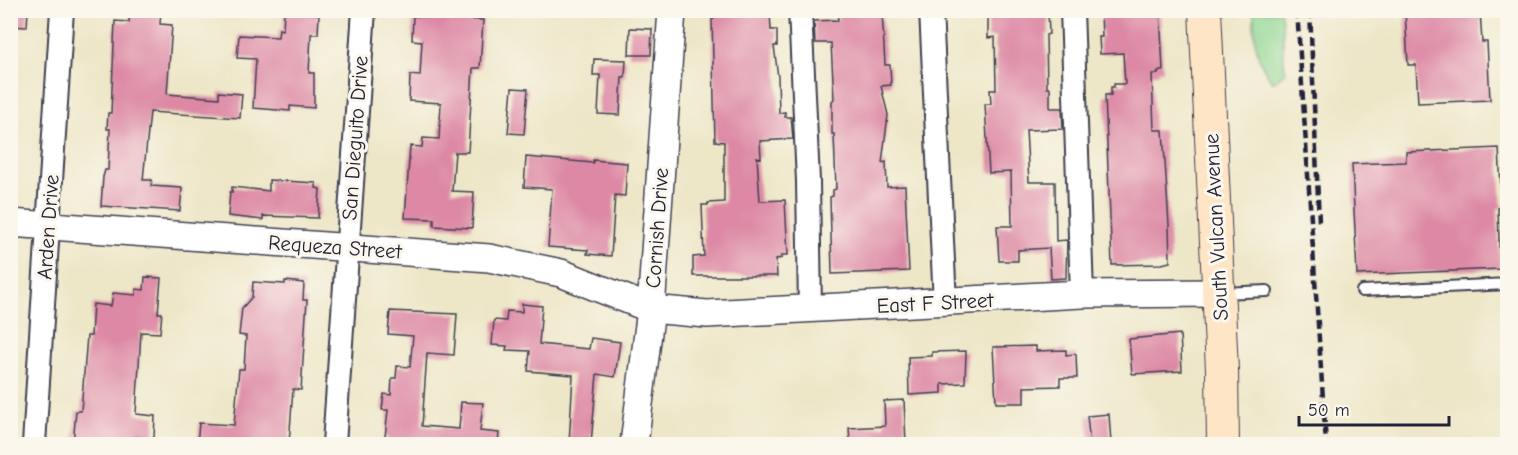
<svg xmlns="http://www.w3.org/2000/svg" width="1518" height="455" font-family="'Comic Neue',sans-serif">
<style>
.green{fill:#8cd590;stroke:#577c66;stroke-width:1.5}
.building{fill:#dd89a5}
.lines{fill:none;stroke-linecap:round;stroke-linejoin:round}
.service-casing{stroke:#403f50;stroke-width:14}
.minor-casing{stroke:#403f50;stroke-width:26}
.tertiary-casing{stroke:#403f50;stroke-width:30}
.secondary-casing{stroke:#403f50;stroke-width:34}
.service{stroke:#fff;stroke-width:10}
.minor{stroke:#fff;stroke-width:22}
.tertiary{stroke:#fff;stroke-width:27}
.secondary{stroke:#fee5c5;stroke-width:32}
.rail{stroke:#22223b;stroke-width:4.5;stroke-dasharray:9 4.5;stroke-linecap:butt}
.labels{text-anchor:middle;stroke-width:6;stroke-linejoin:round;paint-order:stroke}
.street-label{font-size:21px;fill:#22223b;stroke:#fbf7ec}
</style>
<rect width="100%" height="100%" fill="#fbf7ec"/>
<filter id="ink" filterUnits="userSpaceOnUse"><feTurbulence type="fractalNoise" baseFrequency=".0167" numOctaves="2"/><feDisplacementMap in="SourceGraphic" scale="12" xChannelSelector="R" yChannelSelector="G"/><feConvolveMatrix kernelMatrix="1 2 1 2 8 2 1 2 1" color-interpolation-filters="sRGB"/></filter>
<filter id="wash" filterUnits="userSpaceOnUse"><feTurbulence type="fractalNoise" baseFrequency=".008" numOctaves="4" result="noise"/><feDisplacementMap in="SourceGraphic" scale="24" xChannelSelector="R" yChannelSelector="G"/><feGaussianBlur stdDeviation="1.35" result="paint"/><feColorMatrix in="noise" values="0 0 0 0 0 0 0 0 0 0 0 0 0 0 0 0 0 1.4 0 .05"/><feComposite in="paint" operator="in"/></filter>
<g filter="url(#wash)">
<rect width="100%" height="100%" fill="#ede6c7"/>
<path class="green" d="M1254,11h26c6,20 0,41 6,61l-13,10c-19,-23 -19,-43 -19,-71z"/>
<g id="blocks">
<path class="building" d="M10,10h18l-1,17 -17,-1z
M130,10h31l-1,14 12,1 -5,69 52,4v-6l23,2 -2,24 -90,-6 -7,68h9l-1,6 31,2 -2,23 -79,-5 2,-29 2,-7h3l2,-41h-3l1,-16h3l4,-92 14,1z
M764,10l6,3 1,17h6v16h-3l4,31 1,36 6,-1v5h6l2,22 -33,2 1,17 -4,-1 3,44 25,-1 3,55h-6v3l-6,1 1,17h-84v-19l11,-1 -2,-51h6v-2l16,-1v-60l-9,-1 -3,-122h2v-7z
M837,10h45l3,55h5l1,20 -10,1 7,29 -6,48 4,-1 1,25 18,-1 4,85 -77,3 -2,-77 3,-1v-6l3,-1 -2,-55h-2v-33l2,-2 -3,-56h-16l-1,-22 24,-1z
M988,10h60l1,24 -3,1 1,53h3v20h12l1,21 -37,1 3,52h26l1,59 11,-1 -1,38 -15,1 -2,-31 -31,2v11h-19l-2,-35h15l-1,-54 -22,1 -4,-69h6l-1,-14h6l-1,-53 -7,1z
M1101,10h59l3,61h-5v3h-6l2,56h9l6,95 1,37 -8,2 -50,1 -7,-170h6v-8h3v-3h11l-2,-31 -23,1 -1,-17h3z
M1405,10h75l2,32h5l3,58 -72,3 -2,-38h-8z
M284,12l35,2 -1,20h-7l-2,39h5v35l-24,-2v5l-37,-3 3,-49 -19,-1 2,-23 39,2 1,-8 4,1z
M413,16l70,4 -3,48h-7l-5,84h-13l-3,39 22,1 -2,36 -38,-2v-7l-29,-1 5,-72 12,1 1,-9 16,1 2,-36 -32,-2 1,-26 10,1 2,-35 -10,-1z
M630,28l22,1 -1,26h-22z
M594,59l32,1 -1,17h-3l-2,38 -22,-1 2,-39h-7z
M512,88l16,1 -4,45 -16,-1z
M1499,148l3,60h-4l2,61 -143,6 -5,-111 54,-2v-10z
M526,157l67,6v-3l34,3 -2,33 -10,-1 -4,61 -24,-2 1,-4 -40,-3 4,-58 -28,-2z
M269,180l47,3v5l4,1 -2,29 -55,-2v4l-35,-4 2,-24h2v-5l37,4z
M145,277l16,1 -3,35h4l-2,20 -19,-1 -5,82 19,2 -1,22 -19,-1v7h-62l3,-33h5l6,-75h4l2,-32 18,2 2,-13 23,2v-6l8,1z
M285,281l19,2 -1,17h4l-6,90 -8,-1 -4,55h-92l2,-21 35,2 5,-56h5l2,-33 -7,-1 3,-27 10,-11 1,-15 32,2z
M522,304l20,2 -3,38 50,5 2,-11 29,4 -5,35 -18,-3 -6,70h-22l4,-69 -45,-4 2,-20 -24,-1 1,-4 -15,-1 2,-25 12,1 1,-10 15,1z
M390,311l67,3 -3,41 -27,-2 -5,73 37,3 2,-27 22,1 -3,28 19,2 -1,11h-111l1,-7h-3l3,-27h-6l2,-16 7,1 1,-17h4l1,-12 13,1 3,-31 -25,-2z
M1180,334l2,37 -50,3 -3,-35z
M1036,346v5l30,-1v5l10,-1 1,24h-17v8l-36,1v16h-28l-3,-56z
M966,351l-1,32 -23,1v9l-33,2 -1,-38 24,-1v-4z
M904,400l2,44 -56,-2 -1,-14 36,-2 -1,-25z
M1109,414l2,29 -21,1 -3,-28z"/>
</g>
</g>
<g filter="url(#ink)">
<use href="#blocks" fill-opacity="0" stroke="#403f50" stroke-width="1.5"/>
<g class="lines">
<defs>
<path id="service" d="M1362,291l146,-7
M1222,293l45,-2"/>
<path id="minor" d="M800,10l8,171 2,129
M931,10l14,293
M1072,10l10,284
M34,444l28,-434
M334,444l30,-434"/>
<path id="tertiary" d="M10,223l479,35 72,15 90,36 56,5 375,-20 137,-1
M634,444l17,-135 21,-299"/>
<path id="secondary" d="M1205,10l17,360 1,74"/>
</defs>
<use href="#service" class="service-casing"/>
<use href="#minor" class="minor-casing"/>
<use href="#tertiary" class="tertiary-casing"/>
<use href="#secondary" class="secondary-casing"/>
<use href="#service" class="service"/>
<use href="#minor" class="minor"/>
<use href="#tertiary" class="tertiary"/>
<use href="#secondary" class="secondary"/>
<path class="rail" d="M1297,10l29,434
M1310,10l9,213"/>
</g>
</g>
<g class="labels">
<g class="street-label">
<text transform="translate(355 138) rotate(-86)" y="7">San Dieguito Drive</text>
<text transform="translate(48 227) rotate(-86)" y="7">Arden Drive</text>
<text transform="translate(1216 227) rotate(-93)" y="7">South Vulcan Avenue</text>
<text transform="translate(657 228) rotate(-86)" y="7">Cornish Drive</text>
<text transform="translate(335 247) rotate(4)" y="7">Requeza Street</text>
<text transform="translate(935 303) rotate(-3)" y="7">East F Street</text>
</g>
</g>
<rect width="1518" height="455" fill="none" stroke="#fbf7ec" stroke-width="36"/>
<path d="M1299 416v9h150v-9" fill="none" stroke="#22223b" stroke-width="3"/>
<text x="1308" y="416" font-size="18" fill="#22223b" stroke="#fbf7ec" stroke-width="4.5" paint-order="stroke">50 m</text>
</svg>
